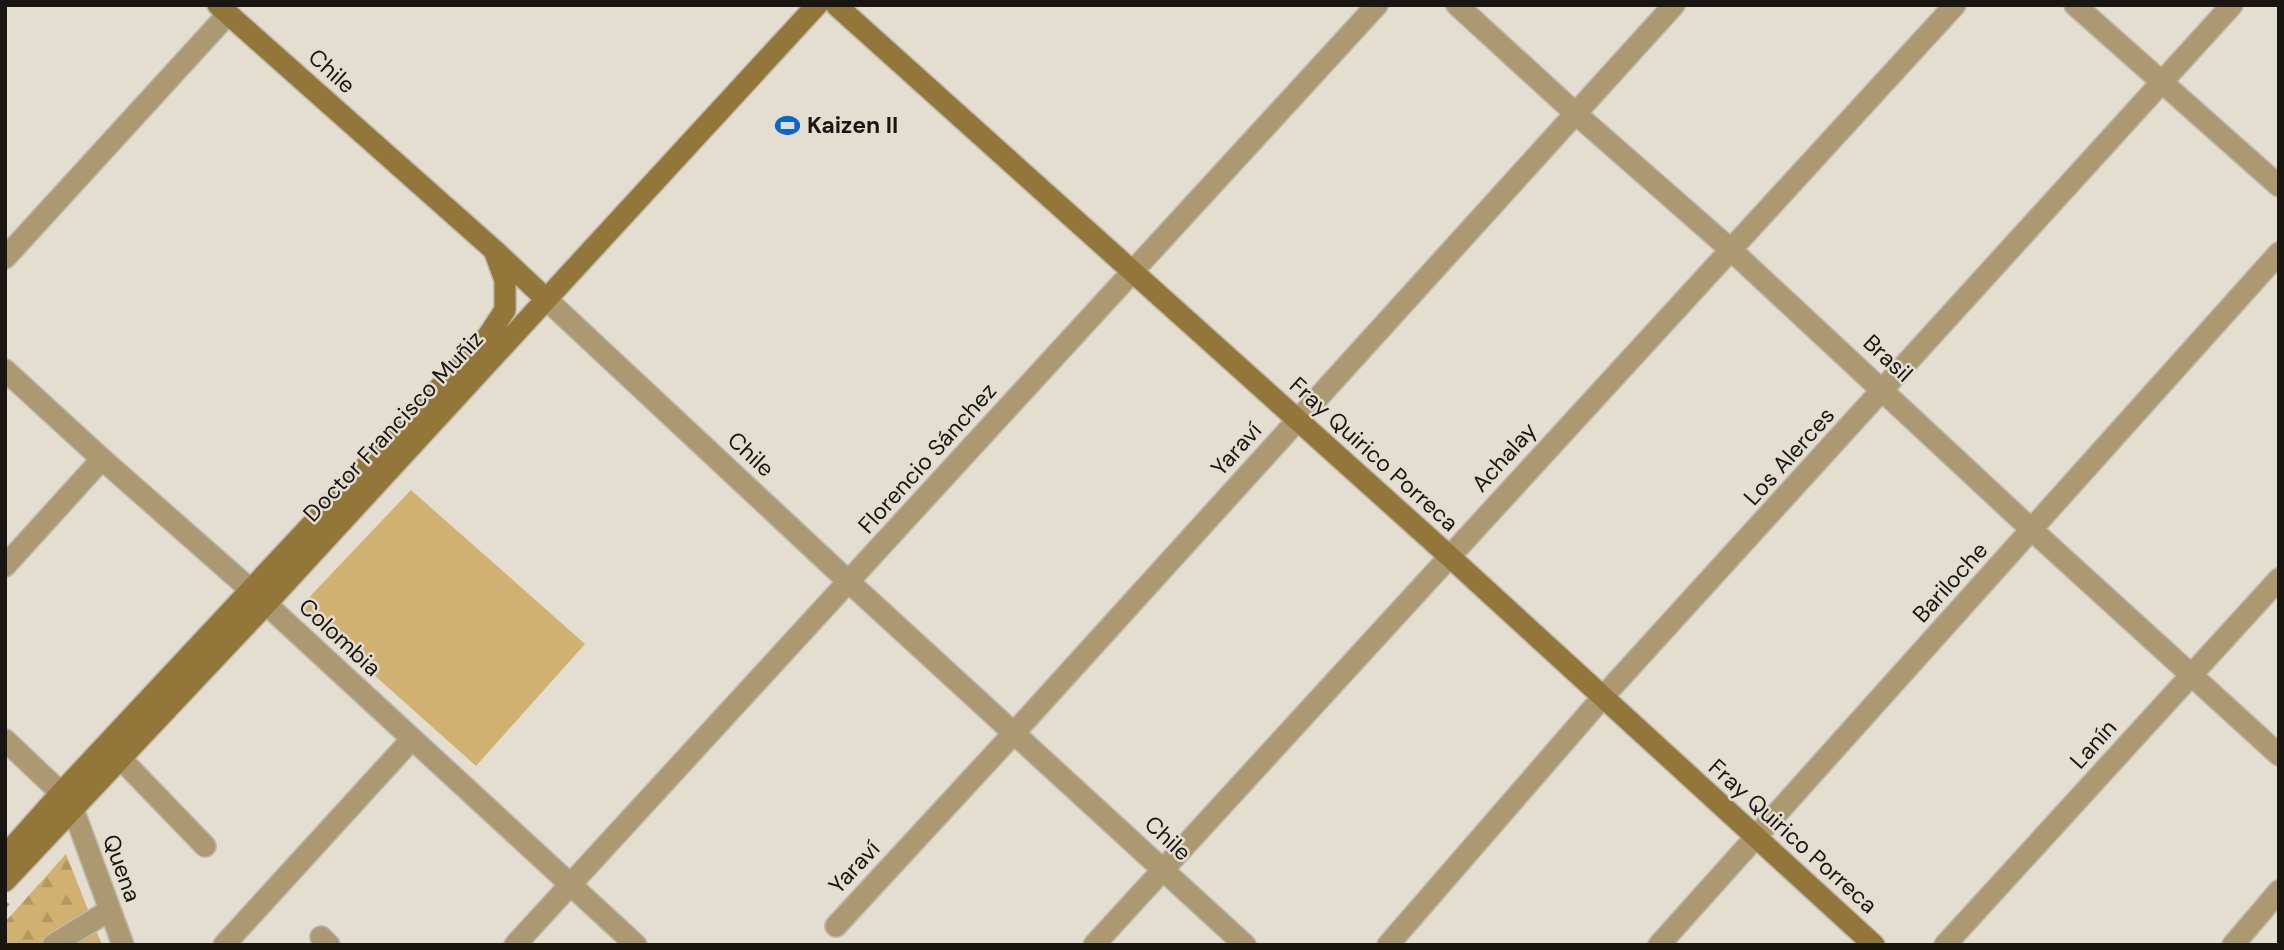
<svg xmlns="http://www.w3.org/2000/svg" width="2284" height="950" font-family="'DM Sans',sans-serif">
<style>
.forest{fill:url(#forest-firs)}
.pitch{fill:#d1b171}
.lines{fill:none;stroke-linecap:round;stroke-linejoin:round}
.street-casing{stroke:#bfbaaf;stroke-width:24}
.secondary-casing{stroke:#bfbaaf;stroke-width:24}
.path{stroke:#989389;stroke-width:3.5;stroke-dasharray:5 5;stroke-linecap:butt}
.street{stroke:#ac9972;stroke-width:21}
.secondary{stroke:#937639;stroke-width:21}
.labels{text-anchor:middle;stroke-width:5;stroke-linejoin:round;paint-order:stroke}
.street-label{font-size:23px;fill:#191612;stroke:#e4ded1}
.poi-label{font-size:23px;font-weight:bold;fill:#191612;stroke:#e4ded1;text-anchor:start}
</style>
<defs>
<pattern id="forest-firs" width="22" height="20" patternUnits="userSpaceOnUse" patternTransform="scale(1.75)"><rect width="22" height="20" fill="#d1b171"/><path d="M5 1l3.5 6h-7zM16 11l3.5 6h-7z" fill="#b39861"/></pattern>
</defs>
<rect width="100%" height="100%" fill="#e4ded1"/>
<path class="forest" d="M66,854l36,91h-97v-23z"/>
<path class="pitch" d="M411,490l174,154 -109,122 -177,-158z"/>
<g class="lines">
<defs>
<path id="street" d="M1457,5l118,108 155,136 302,281 247,225
M2075,5l204,181
M5,258l223,-244
M546,299l303,283 396,363
M5,370l97,89 150,132 384,354
M5,566l97,-107
M5,740l56,53
M121,759l84,87
M73,809l50,136
M836,926l178,-193 660,-728
M321,937l8,8
M53,945l57,-35
M224,945l188,-206
M515,945l862,-940
M1094,945l861,-940
M1388,945l214,-247 630,-693
M1659,945l620,-692
M1945,945l334,-366
M2233,945l46,-54"/>
<path id="secondary" d="M218,5l276,245 52,49
M836,5l613,551 425,389
M5,856l56,-63 427,-457 17,-26v-30l-11,-30
M5,881l261,-277 551,-599"/>
</defs>
<use href="#street" class="street-casing"/>
<use href="#secondary" class="secondary-casing"/>
<path class="path" d="M5,907l6,-7"/>
<use href="#street" class="street"/>
<use href="#secondary" class="secondary"/>
</g>
<defs>
<symbol id="stadium-bare" viewBox="-9 -9 18 18"><path d="M0-5a6.5 5 0 1 0 0 10a6.5 5 0 1 0 0-10ZM-3.5-1.8h7v3.6h-7Z" fill="#0a65cf" stroke="#e4ded1" stroke-width="2.5" paint-order="stroke"/></symbol>
</defs>
<g fill-rule="evenodd">
<use href="#stadium-bare" x="770" y="108" width="35" height="35"/>
</g>
<g class="labels">
<g class="street-label">
<text transform="translate(332 71) rotate(42)" y="8">Chile</text>
<text transform="translate(1888 358) rotate(43)" y="8">Brasil</text>
<text transform="translate(393 426) rotate(-47)" y="8">Doctor Francisco Muñiz</text>
<text transform="translate(1236 449) rotate(-48)" y="8">Yaraví</text>
<text transform="translate(751 454) rotate(43)" y="8">Chile</text>
<text transform="translate(1374 454) rotate(42)" y="8">Fray Quirico Porreca</text>
<text transform="translate(1789 456) rotate(-48)" y="8">Los Alerces</text>
<text transform="translate(1504 457) rotate(-48)" y="8">Achalay</text>
<text transform="translate(927 458) rotate(-48)" y="8">Florencio Sánchez</text>
<text transform="translate(1950 582) rotate(-48)" y="8">Bariloche</text>
<text transform="translate(340 637) rotate(43)" y="8">Colombia</text>
<text transform="translate(2093 744) rotate(-48)" y="8">Lanín</text>
<text transform="translate(1793 836) rotate(42)" y="8">Fray Quirico Porreca</text>
<text transform="translate(1168 838) rotate(43)" y="8">Chile</text>
<text transform="translate(854 867) rotate(-47)" y="8">Yaraví</text>
<text transform="translate(122 868) rotate(70)" y="8">Quena</text>
</g>
<g class="poi-label">
<text x="807" y="133">Kaizen II</text>
</g>
</g>
<rect width="2284" height="950" fill="none" stroke="#191612" stroke-width="14"/>
</svg>
